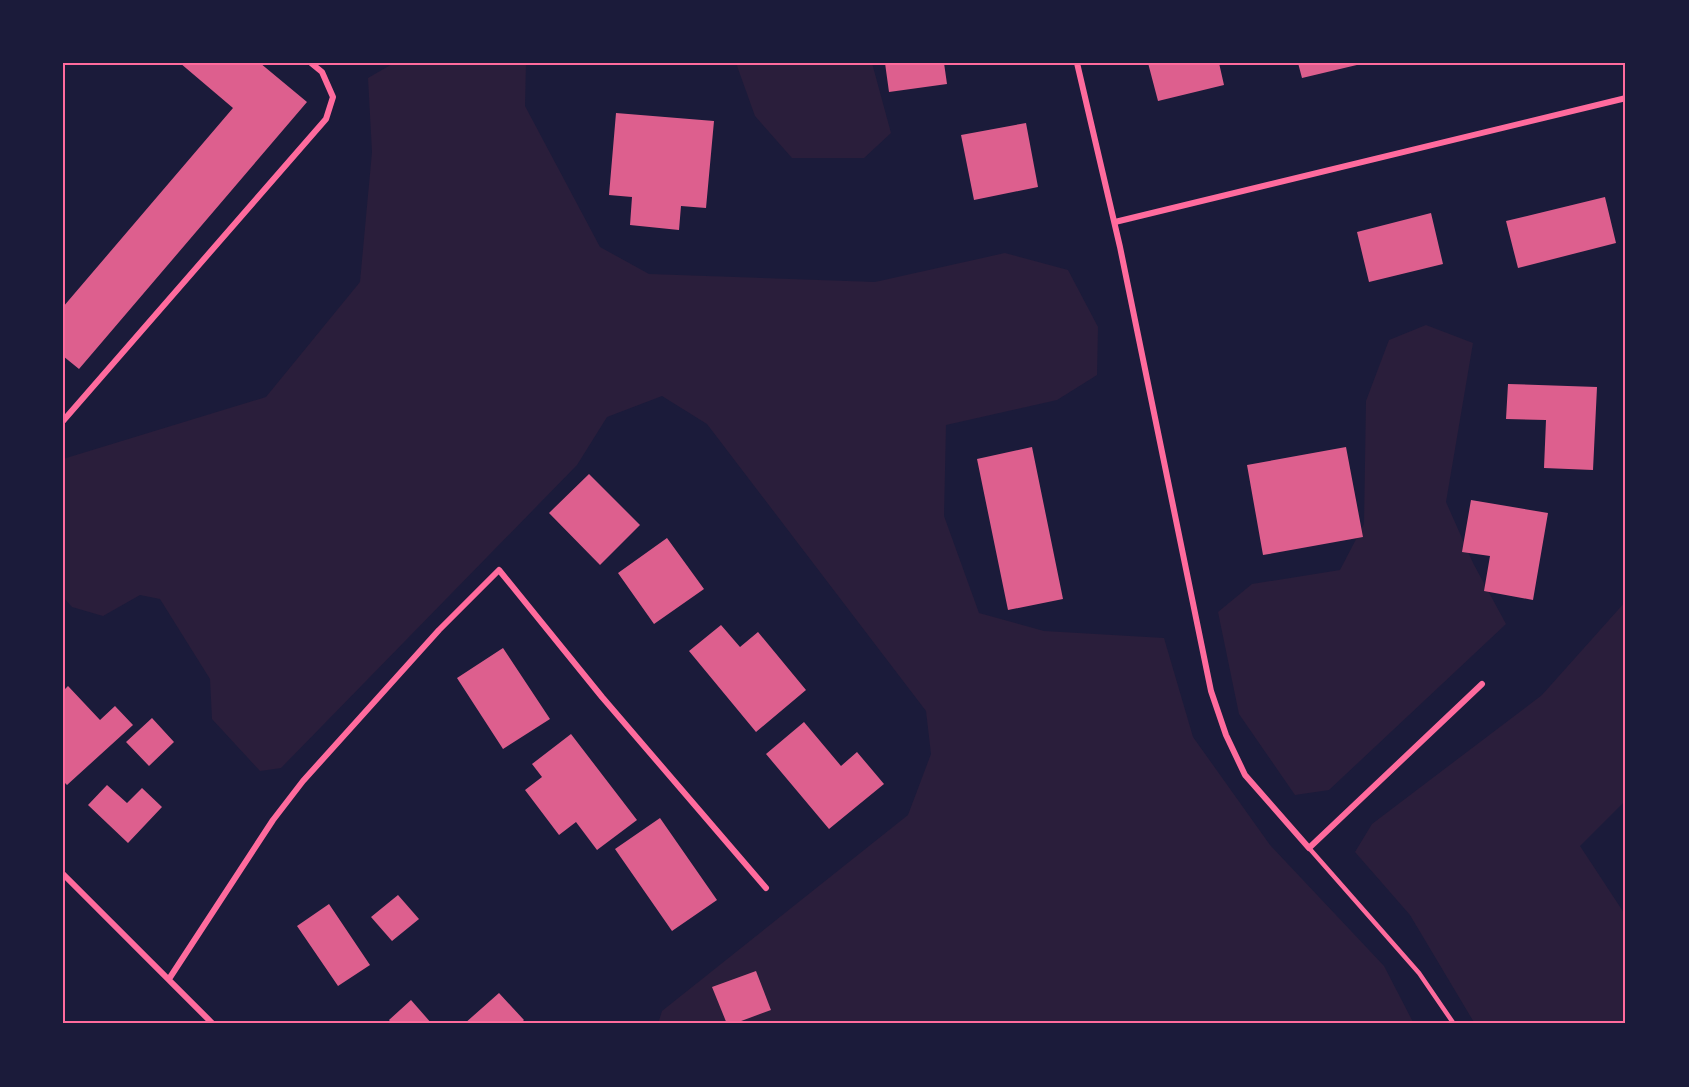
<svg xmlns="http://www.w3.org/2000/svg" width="1689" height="1087" font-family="'Roboto Condensed',sans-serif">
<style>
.green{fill:#2a1e3b}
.building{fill:#dd5f8e}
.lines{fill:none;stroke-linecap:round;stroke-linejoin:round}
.service{stroke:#ff6b9d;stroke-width:4.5}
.minor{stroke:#ff6b9d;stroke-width:6}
.neatline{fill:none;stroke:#ff6b9d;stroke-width:2}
</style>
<rect width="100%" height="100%" fill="#1b1b3a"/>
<path class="green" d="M394,63h132l-1,43 75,141 49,27 226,8 130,-29 63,17 30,57 -1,48 -40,25 -111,25 -2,91 35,97 65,18 120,7 29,99 77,108 114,121 30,58h-756l4,-13 246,-196 23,-61 -5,-43 -219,-287 -45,-28 -55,21 -30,48 -296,303 -21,3 -48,-52 -2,-40 -50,-80 -20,-4 -37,21 -31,-9 -9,-10v-138l203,-62 94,-115 12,-130 -4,-74z
M736,63h136l19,70 -27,25h-72l-37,-42z
M1426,325l47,18 -27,159 27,61 33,61 -177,166 -34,5 -56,-81 -21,-102 34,-28 88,-14 24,-46 2,-123 23,-61z
M1626,601v199l-46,46 46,70v108h-151l-65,-109 -55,-63 17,-28 170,-129z"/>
<path class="building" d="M180,63h80l47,39 -228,267 -16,-13v-49l170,-199z
M885,63h59l3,21 -58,8z
M1148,63h71l5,22 -66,16z
M1298,63h63v1l-59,14z
M616,113l98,8 -8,87 -25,-2 -2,24 -49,-5 2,-28 -23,-2z
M1026,123l12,64 -64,13 -13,-65z
M1605,197l11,46 -98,25 -12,-47z
M1431,213l12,51 -74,18 -12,-50z
M1508,384l89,3 -4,83 -49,-2 2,-48 -40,-1z
M1032,447l31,152 -55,11 -31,-151z
M1346,447l17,90 -100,18 -16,-90z
M589,474l51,51 -40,40 -51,-52z
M1471,500l77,13 -15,87 -49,-9 6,-35 -28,-4z
M667,538l37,51 -50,35 -36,-51z
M721,625l19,22 18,-15 48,58 -50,42 -67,-81z
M503,648l47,71 -47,30 -46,-71z
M68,686l32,34 15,-14 18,19 -66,60 -4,-4v-90z
M152,718l22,24 -25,24 -23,-24z
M804,722l37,44 16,-14 27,32 -55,45 -63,-75z
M571,734l66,86 -40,30 -21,-28 -17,13 -34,-45 17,-13 -10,-13z
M107,785l20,18 15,-15 20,19 -34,36 -40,-38z
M660,818l57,82 -45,31 -57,-82z
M398,895l21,24 -27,22 -21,-24z
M329,904l41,61 -32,21 -41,-60z
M756,971l15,39 -38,14h-6l-15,-37z
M499,993l25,27 -4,4h-56z
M411,1000l21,24h-40l-3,-4z"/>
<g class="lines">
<path class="service" d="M1309,848l110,125 35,51"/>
<path class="minor" d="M1077,63l43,184 91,444 15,44 19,40 64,73 173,-164
M1115,222l511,-124
M63,421l263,-302 7,-22 -11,-25 -11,-9
M63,874l150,150
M169,979l104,-159 30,-39 136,-151 60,-60 103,127 164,191"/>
</g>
<rect width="1689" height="1087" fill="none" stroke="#1b1b3a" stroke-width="129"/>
<rect x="64" y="64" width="1560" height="958" class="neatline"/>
</svg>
